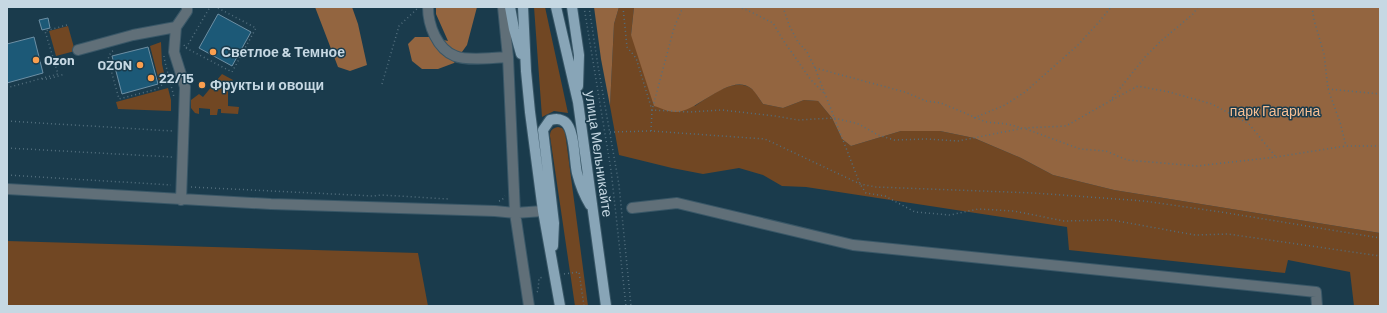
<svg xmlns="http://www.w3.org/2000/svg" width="1387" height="313" font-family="Barlow,sans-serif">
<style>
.green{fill:#714723}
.forest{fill:#936540}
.building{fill:#1c5977;stroke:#6d8fa4}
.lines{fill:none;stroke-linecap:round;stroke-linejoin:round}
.minor-casing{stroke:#395767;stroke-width:12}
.major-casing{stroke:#395767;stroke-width:12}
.path{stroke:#536f7e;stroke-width:1.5;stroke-dasharray:1 3;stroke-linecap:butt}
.minor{stroke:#606f78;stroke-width:10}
.major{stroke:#88a5b7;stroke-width:10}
.poi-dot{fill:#fa9f4f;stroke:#1a3b4c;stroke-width:1.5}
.labels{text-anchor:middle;stroke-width:3;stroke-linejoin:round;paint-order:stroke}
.poi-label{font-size:14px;font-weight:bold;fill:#c6d8e3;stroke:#1a3b4c;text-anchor:start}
.park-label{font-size:14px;fill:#f9c094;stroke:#1a3b4c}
.street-label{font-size:14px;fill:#c6d8e3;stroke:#1a3b4c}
</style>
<rect width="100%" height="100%" fill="#1a3b4c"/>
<path class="green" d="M534,7h11l23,106 -14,-2 -12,6z
M619,7h15l-3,28 64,71c14,-9 40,-30 57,-17 4,3 8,11 11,15l20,4 21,-8 14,1 14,17 10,21 9,7 50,-15h39l34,7 47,20 32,17 61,15 266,43v73h-26l-4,-34 -62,-12 -3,13 -216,-23 -2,-23 -261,-40 -24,-1 -19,-11 -24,-7 -36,6 -31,-6 -53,-13 -9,-49 4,-82z
M68,26l7,25 -19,5 -7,-25z
M161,42l1,22 3,13 -6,4 -9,-35z
M222,74l11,6 -5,11v15l11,1 -1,7 -17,-1v-4h-3l-1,6h-7v-6l-11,-1v6l-4,-1 -4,-5v-8l8,-6 4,3z
M168,88l3,12v11l-53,-2 -2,-7z
M558,127l4,1 3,4 23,174h-13l-25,-170c0,-5 2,-8 8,-9z
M7,241l411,12 10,53h-421z"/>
<path class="forest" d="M315,7h37l6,17 9,41 -17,6 -12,-4z
M436,7h41l-10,38 -13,18 -16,6h-16l-10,-8 -4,-17 7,-7h16l17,4 -12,-27z
M594,7h25l-5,17 -4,82 -9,-47z
M634,7h746v226l-266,-43 -61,-15 -32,-17 -47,-20 -34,-7h-39l-50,15 -9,-7 -10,-21 -14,-17 -14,-1 -21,8 -20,-4c-3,-4 -7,-11 -11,-15 -22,-18 -55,24 -77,23 -7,0 -14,-4 -21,-6l-23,-71z"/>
<path class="building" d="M218,14l33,18 -19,34 -33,-18z
M48,18l2,10 -8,2 -3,-10z
M34,37l9,36 -36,10v-39z
M148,47l10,37 -36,10 -10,-38z"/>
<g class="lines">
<defs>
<path id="minor" d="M428,7c0,18 9,42 27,49 11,5 40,2 53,1
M503,7l5,50 7,156 14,93
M78,50l55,-15 43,-8
M7,189l264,15 224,7 20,2 28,-2
M181,200l4,-113 -11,-35 2,-25 11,-16v-4
M632,208l45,-5 176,42 463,47 1,14"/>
<path id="major" d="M510,7l4,22 7,25
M523,7l3,64 4,41 13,99 17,95
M556,7l22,95 28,204
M572,7l7,48 -1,31
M553,246l1,-23 -11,-93 7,-10c5,-1 10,-2 15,2 10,8 9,39 12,51 3,12 7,22 13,32"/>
</defs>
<use href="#minor" class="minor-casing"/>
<use href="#major" class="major-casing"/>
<path class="path" d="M584,7l27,163 15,136
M589,7l9,59 21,119 12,121
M623,7l4,40 9,11 16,52 38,2 32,-2 53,6 23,4 36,-2 25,6 19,11 16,5 32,-1 32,2 66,-13 42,-2 44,-25 35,-44 16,-16 32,-27 5,-7
M738,7l9,3 26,13 10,17 28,40 13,13
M783,7l6,18 9,17 9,10 8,16 45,116 6,9 19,3 30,16 35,3 28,-6 36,2 50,10 48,-1 83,15 33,-1 152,22
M1312,7l2,13 10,34 4,35 12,33 6,24
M184,45l2,3 24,-41
M186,48l46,24 24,-44 -40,-21
M113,51l-2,1 -3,7 11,40 38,-10 12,-10
M164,56l1,6 9,35
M815,68l90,24 21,9 15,2 45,19 21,2 15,4
M42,79h6l17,-5
M382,84l17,-58 19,-18
M7,85l3,2 48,-13 -13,-43 22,-6
M1328,89l52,5
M1112,100l26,-14 31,6 43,12 37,20 27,33
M974,118l31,-13 20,-13 53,-47 21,-23 12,-15
M7,121l166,10
M1026,129l54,20 26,2 21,9 70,6 79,-9 70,-11h34
M651,131l1,-21 22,-82 9,-21
M610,132l41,-1 114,8 95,45 16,3 158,6 110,8 77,11 159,26
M7,148l165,9
M7,175l164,10
M191,187l182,9 8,-1 68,4
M499,201l3,-1 3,-4
M564,274l15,-2 5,34
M537,292l1,-1 1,-13 5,-1"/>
<use href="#minor" class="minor"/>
<use href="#major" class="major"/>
</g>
<g class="poi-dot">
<circle cx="213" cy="52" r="4"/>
<circle cx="36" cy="60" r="4"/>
<circle cx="140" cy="65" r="4"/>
<circle cx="151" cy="78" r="4"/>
<circle cx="202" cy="85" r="4"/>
</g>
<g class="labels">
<g class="poi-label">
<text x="221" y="57">Светлое &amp; Темное</text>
<text x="44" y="65">Ozon</text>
<text x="132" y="70" text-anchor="end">OZON</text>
<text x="159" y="83">22/15</text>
<text x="210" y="90">Фрукты и овощи</text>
</g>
<g class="park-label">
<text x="1275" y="116">парк Гагарина</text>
</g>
<g class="street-label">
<text transform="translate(599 154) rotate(82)" y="5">улица Мельникайте</text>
</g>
</g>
<rect width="1387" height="313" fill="none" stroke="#c6d8e3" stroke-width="16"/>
</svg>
